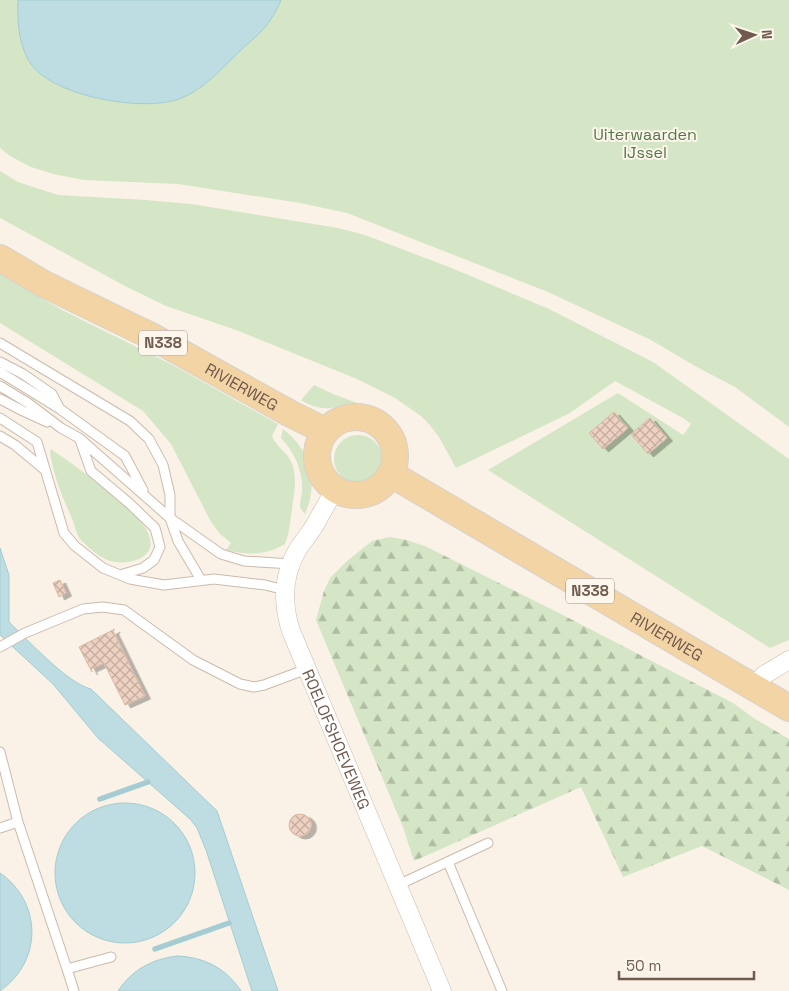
<svg xmlns="http://www.w3.org/2000/svg" width="789" height="991" font-family="'Space Grotesk',sans-serif">
<style>
.green{fill:#d4e6c6}
.forest{fill:url(#forest-firs)}
.water{fill:#bddde2;stroke:#a4ccd2}
.lines{fill:none;stroke-linecap:round;stroke-linejoin:round}
.stream{stroke:#a4ccd2;stroke-width:5.5}
.building{fill:url(#building-cross-hatch);stroke:#deb8a3;filter:url(#shadow)}
.service-casing{stroke:#cbbaae;stroke-width:11}
.minor-casing{stroke:#cbbaae;stroke-width:19}
.primary-casing{stroke:#d7d1cd;stroke-width:28}
.service{stroke:#fff;stroke-width:9}
.minor{stroke:#fff;stroke-width:18}
.primary{stroke:#f2d4a5;stroke-width:26}
.labels{text-anchor:middle;stroke-width:4;stroke-linejoin:round;paint-order:stroke}
.shield{fill:#fdf6ec;stroke:#9b897d;stroke-width:1}
.shield-label{font-size:15px;font-weight:bold;fill:#715a4e}
.park-label{font-size:16px;fill:#557647;stroke:#fdf6ec}
.street-label{font-size:16px;fill:#715a4e;stroke:#fdf6ec}
</style>
<defs>
<pattern id="forest-firs" width="22" height="20" patternUnits="userSpaceOnUse" patternTransform="scale(1.25)"><rect width="22" height="20" fill="#d4e6c6"/><path d="M5 1l3.5 6h-7zM16 11l3.5 6h-7z" fill="#b0bda3"/></pattern>
<pattern id="building-cross-hatch" width="8" height="8" patternUnits="userSpaceOnUse" patternTransform="scale(1.25)"><rect width="8" height="8" fill="#edd1c1"/><path d="M0 0l8 8M0 8l8-8" fill="none" stroke="#c4ad9f"/></pattern>
<filter id="shadow"><feDropShadow dx="5.5" dy="3" stdDeviation="0" flood-color="#0004"/></filter>
</defs>
<rect width="100%" height="100%" fill="#faf2e6"/>
<path class="green" d="M0,0h789v427l-54,-40 -40,-21 -44,-26 -103,-48 -201,-79 -47,-10 -122,-19 -94,-4 -31,-6 -22,-7 -21,-11 -10,-8z
M0,171l18,11 40,13 88,5 45,4 147,24 27,7 84,32 100,42 104,53 136,97v181l-19,8 -282,-178 130,-77 65,42 8,-11 -8,-6 -68,-37 -45,32 -114,55 -17,-31 -10,-13 -8,-8 -26,-18 -38,-19 -121,-49 -70,-24 -41,-20 -125,-68z
M0,274l62,36 109,54 107,60 -6,12c3,9 12,14 17,22 10,17 5,33 3,51 -2,12 -2,23 -7,35 -21,12 -37,11 -59,6l5,-7 -11,-9 -9,-12 -40,-78 -28,-33 -143,-88z
M314,385l19,9 27,10c-24,1 -35,11 -59,-4z
M283,429c28,21 36,53 22,85l-5,-6c0,-5 1,-10 2,-16 1,-21 -7,-39 -21,-54z
M334 459a24 24 0 1 1 48 0a24 24 0 1 1-48 0Z
M51,449c24,17 86,59 97,84 12,25 -20,33 -38,28 -10,-3 -21,-13 -28,-20 -5,-4 -7,-14 -9,-20 -11,-25 -18,-41 -23,-68z"/>
<path class="forest" d="M390,537l17,3 20,7 130,65 176,91 22,16 34,20v151l-87,-44 -79,31 -42,-90 -167,74 -11,-34 -87,-207 8,-29 6,-13 17,-17 25,-20z"/>
<path class="water" d="M18,0h263c-4,10 -9,18 -15,26 -7,9 -17,16 -25,24 -19,18 -37,40 -62,49 -36,13 -118,-2 -144,-30 -16,-17 -18,-47 -17,-69z
M0,548l9,27v47c19,18 58,61 82,67l126,122 61,180h-26l-46,-141 -9,-22 -6,-8 -93,-82 -45,-54 -53,-49z
M55 873a70 70 0 1 1 140 0a70 70 0 1 1-140 0Z
M0,873c42,29 43,88 0,118z
M177,956c27,1 49,12 64,35h-123c14,-21 34,-32 59,-35z"/>
<g class="lines">
<path class="stream" d="M100,799l48,-17
M155,949l74,-26"/>
</g>
<path class="building" d="M614,412l14,16 -25,21 -14,-16z
M650,418l17,20 -19,16 -17,-20z
M60,580l6,13 -7,4 -6,-14z
M115,629l-2,2 32,65 -20,9 -21,-42 -13,6 1,3 -13,-25z
M289 825a11 11 0 1 1 22 0a11 11 0 1 1-22 0Z"/>
<g class="lines">
<defs>
<path id="service" d="M0,343l130,78 19,18 14,26 7,30v23l8,23 23,39
M0,362l23,12 29,20 8,15
M0,372l60,37 65,47 18,34
M0,386l28,17 33,25 18,10 91,80 51,36 23,7 48,3
M0,399l23,12 24,11
M0,418l37,24 27,91 11,13 28,22 27,11 34,6 50,-6 51,6 20,5
M0,436l15,9 30,25
M80,440l11,31 38,32 26,25 5,19 -6,13 -11,8 -23,7
M0,647l25,-14 58,-24 20,-2 21,3 69,50 47,24 14,3 10,-2 43,-16
M0,752l18,70 49,147 44,-12
M0,828l18,-6
M448,862l54,129
M398,885l90,-42
M67,969l7,22"/>
<g id="minor">
<path id="s1" d="M335,490c-7,11 -13,22 -19,33 -5,9 -12,17 -18,26 -16,27 -16,54 -7,82l151,360"/>
<path d="M753,687l11,-12 25,-15"/>
</g>
<g id="primary">
<path id="s2" d="M0,258l44,26 107,52 138,77 36,18"/>
<circle cx="356" cy="456" r="39"/>
<path id="s3" d="M391,474l398,234"/>
</g>
</defs>
<use href="#service" class="service-casing"/>
<use href="#minor" class="minor-casing"/>
<use href="#primary" class="primary-casing"/>
<use href="#service" class="service"/>
<use href="#minor" class="minor"/>
<use href="#primary" class="primary"/>
</g>
<g class="labels">
<g class="shield">
<rect x="139" y="330.5" width="48" height="25" rx="4"/>
<rect x="566" y="578.5" width="48" height="25" rx="4"/>
</g>
<g class="shield-label">
<text x="163" y="348">N338</text>
<text x="590" y="596">N338</text>
</g>
<g class="park-label">
<text x="645" y="140">Uiterwaarden<tspan x="645" dy="18">IJssel</tspan></text>
</g>
<g class="street-label">
<text dy="6" stroke="none"><textPath href="#s2" startOffset="274">RIVIERWEG</textPath></text>
<text dy="6" stroke="none"><textPath href="#s3" startOffset="320">RIVIERWEG</textPath></text>
<text dy="6" stroke="none"><textPath href="#s1" startOffset="272">ROELOFSHOEVEWEG</textPath></text>
</g>
</g>
<g transform="translate(754 35) rotate(87)" stroke="#fdf6ec" stroke-width="4" paint-order="stroke">
<path d="M0-4L9 19L0 12L-9 19Z" fill="#715a4e"/>
<text y="-8" font-size="14" font-weight="bold" text-anchor="middle" fill="#715a4e">N</text>
</g>
<path d="M619 971v8h135v-8" fill="none" stroke="#715a4e" stroke-width="2.5"/>
<text x="626" y="971" font-size="15" fill="#715a4e" stroke="#fdf6ec" stroke-width="4" paint-order="stroke">50 m</text>
</svg>
